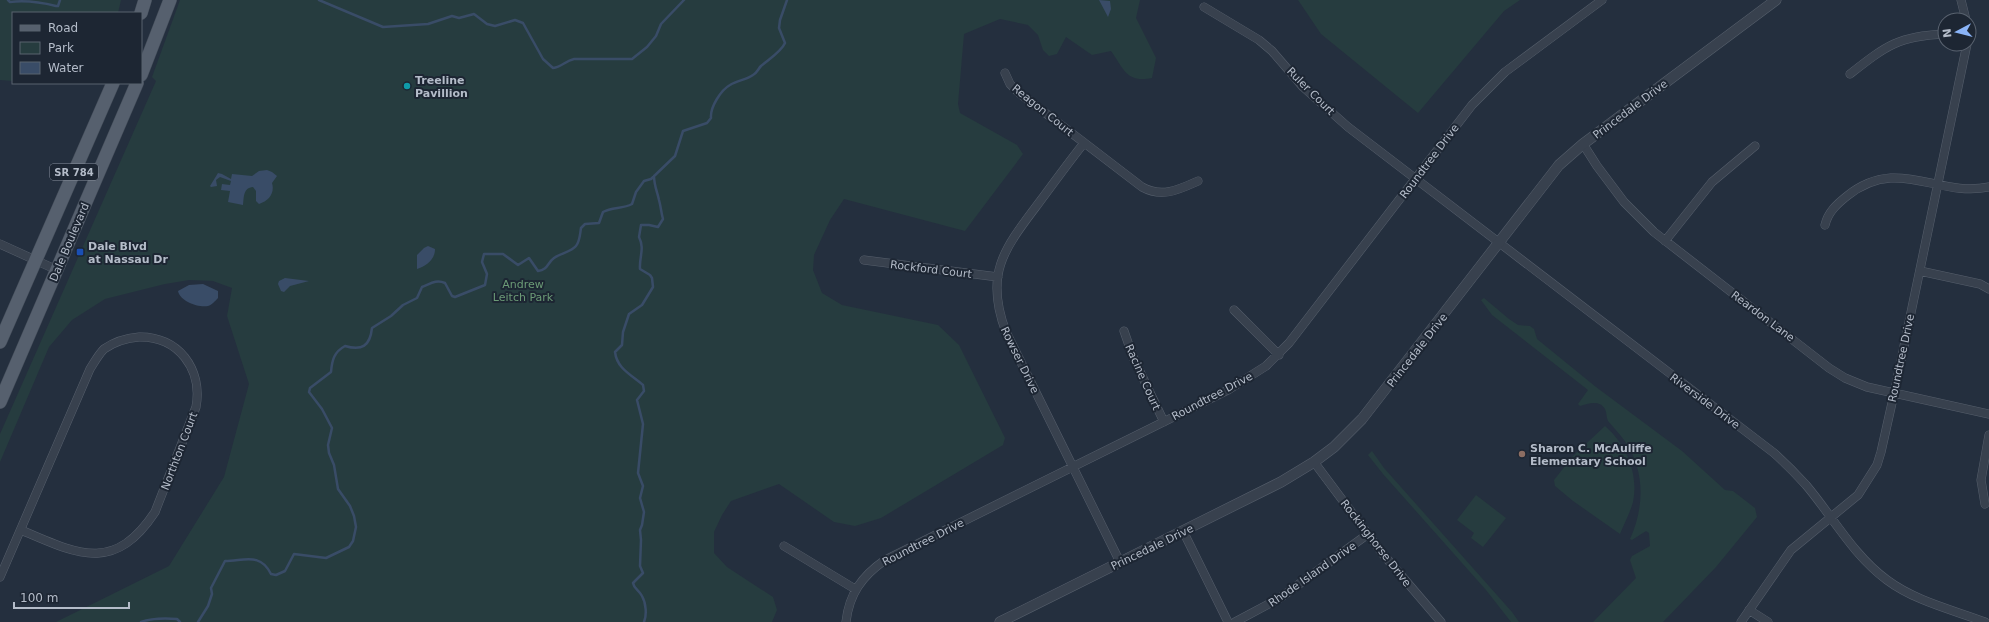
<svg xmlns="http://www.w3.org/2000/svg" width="1989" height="622" font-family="'DejaVu Sans',sans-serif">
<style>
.green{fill:#263c3f}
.water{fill:#394c67}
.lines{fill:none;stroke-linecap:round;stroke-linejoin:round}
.stream{stroke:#394c67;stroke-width:2.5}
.minor-casing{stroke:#565f6c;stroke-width:9}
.tertiary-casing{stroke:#565f6c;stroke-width:11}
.primary-casing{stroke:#414a57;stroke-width:14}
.minor{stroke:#38414e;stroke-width:8}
.tertiary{stroke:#38414e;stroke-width:10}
.primary{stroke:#56606e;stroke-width:13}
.culture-dot{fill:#0f9aa8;stroke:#1d2633;stroke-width:1.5}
.transit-dot{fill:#1a4fb4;stroke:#1d2633;stroke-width:1.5}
.education-dot{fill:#8d6e63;stroke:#1d2633;stroke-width:1.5}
.labels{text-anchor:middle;stroke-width:4;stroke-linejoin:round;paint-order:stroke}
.shield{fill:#1d2633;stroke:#878f9c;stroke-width:1}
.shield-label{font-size:10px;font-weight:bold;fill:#b4bcc9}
.poi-label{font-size:11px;font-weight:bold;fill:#b4bcc9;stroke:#1d2633;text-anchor:start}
.street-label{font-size:11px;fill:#b4bcc9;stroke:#1d2633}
.park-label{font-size:11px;fill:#6b9a76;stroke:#1d2633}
</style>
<rect width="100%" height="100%" fill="#242f3e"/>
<path class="green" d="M0,0h121l-3,13h-105v68l-13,-1z
M180,0h960l-4,18 20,40 -4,20c-26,5 -28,-9 -41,-27l-19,4 -26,-18 -9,17 -8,2 -6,-6 -5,-15 -10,-10 -28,-6 -36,15 -6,70 2,9 57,32 6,9 -58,77 -121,-32 -14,21 -16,35 -1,15 9,23 20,12 96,20 21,20 46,93 -2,7 -122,73 -26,8 -21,-4 -55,-38 -48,17 -9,14 -8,17v21l13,14 46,30 4,13 -5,12h-716l113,-56 55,-89 25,-93 -22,-68 5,-28 -19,-7 -24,-1 -24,4 -60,15 -33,21 -23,27 -49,115v-28l156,-353 -4,-4z
M1298,0h222l-16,11 -86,102 -97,-79z
M1484,298l25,21 9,6 12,1 4,3 3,10 59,48 86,64 43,39 8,1 22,17 2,9 -41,50 -53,55h-70l43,-44 -6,-18 2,-4 18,-10 -1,-13 -3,-2 -14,9 -2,-1c15,-33 15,-70 -6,-99 -5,-7 -11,-13 -16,-19 -2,-4 -1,-8 -3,-12 -6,-10 -17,-5 -25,-3l-2,-2 10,-14 -96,-75 -11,-15z
M1605,426c21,18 34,48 28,76 -3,11 -9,22 -13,32l-47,-33 -18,-15 -1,-6 19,-24z
M1372,451l12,17 128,144 7,10h-8l-25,-32 -103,-116 -15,-19z
M1476,495l30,23 -23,29 -12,-9 3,-5 -17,-13z"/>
<path class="water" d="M1099,0l11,1 1,8 -3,8z
M267,170l5,2 5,4 -5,7c3,10 -3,18 -13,21l-3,-3v-10l-3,-4c-10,1 -9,10 -10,18l-15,-3 2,-11 -9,-1 1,-6 8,1 1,-4 -11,-4 -4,3 1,6 -6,1 -1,-1 8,-13 4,1 9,5 1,-5 20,2 7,-5z
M428,246l7,3c0,11 -9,17 -18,20v-14l7,-7z
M285,278l24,3 -19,5 -6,6 -3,-1 -3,-7 1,-3z
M203,284l15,7v7c-3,3 -6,7 -10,8 -10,2 -28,-5 -30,-15l11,-6z"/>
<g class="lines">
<path class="stream" d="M8,0l2,2c16,-2 30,0 46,4h2l2,-6
M319,0l64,27 45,-3 24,-8 7,2 15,-4 13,10 8,2 20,-6 8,3 20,36 10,9c9,-1 12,-7 21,-9h58l15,-12 9,-11 5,-12 23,-24
M141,622c11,-4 24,-4 36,-3l3,3
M198,622l10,-16 4,-12 -1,-6 14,-27c19,0 35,-9 46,13l5,1 9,-4 9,-17 32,4 23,-11 4,-6 3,-14 -2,-11 -4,-10 -12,-17 -4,-24 -5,-12 -1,-8 4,-17 -10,-19 -13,-17 1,-4 21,-16c1,-12 3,-20 14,-26 17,5 25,0 27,-18l19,-12 12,-11 14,-7 5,-11c8,-3 14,-8 23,-4l7,13 3,1 30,-12 2,-11 -5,-12 2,-8h19l15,11 11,-7 9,13c10,-1 9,-8 16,-13 7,-5 17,-6 22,-12 4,-5 4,-12 5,-18l4,-4 14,-1 4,-11c9,-5 20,-3 29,-8l4,-12 8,-11 7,-2 24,-23 8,-25 24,-8 4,-5c-1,-11 10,-28 19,-33 8,-5 16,-5 23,-10 4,-2 5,-6 8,-9 8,-7 20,-14 24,-23l-6,-15 1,-8 7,-20
M644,622c3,-7 2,-19 -2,-26 -3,-6 -8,-7 -9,-13l10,-10 -3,-7 1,-26 -1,-10 2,-5 2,-13 -4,-14 3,-12 -5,-13 5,-49 -6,-24 7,-9 -1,-6c-11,-10 -26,-16 -28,-33l7,-7 1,-13 6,-18 13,-9 11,-18 -1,-9 -2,-3 -10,-6c-1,-12 5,-20 -1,-32l2,-12h8l9,2 5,-8c-2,-7 -2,-12 -4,-19 -2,-9 -5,-15 -5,-24"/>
<defs>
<path id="minor" d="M1961,0l5,20
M1204,7l55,33 13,11 31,36 45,40 426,326c11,10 22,21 32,32 27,32 47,70 81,95 28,21 66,30 98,42
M1005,73l5,11 8,8 124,95c20,11 36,3 56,-6
M1850,74c36,-28 48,-38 95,-40
M1084,143c-16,20 -31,41 -46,61 -34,45 -54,70 -32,128l114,230
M1583,144l14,22 27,36 30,30 175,136 16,10 22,9 122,27
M1825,225c3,-13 12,-21 22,-29 51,-41 90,2 142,-9
M1665,241l47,-59 43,-36
M0,244l57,26
M864,260l134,17
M1920,271l60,13 9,5
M1234,310l45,45
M1124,331l9,26 31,65
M1314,462l68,91 59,69
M1985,504l-4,-24 8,-45
M1183,531l45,91
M784,546l71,43
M0,577l90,-208c4,-6 8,-14 14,-20 10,-7 23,-11 35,-12 39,-1 64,32 57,70l-41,105c-41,62 -78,42 -134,18
M1749,610l19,12
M846,622c3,-28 16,-46 39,-62l343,-170 38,-24 23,-23 183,-238 33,-33 97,-72
M1235,622l45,-24 88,-64
M1741,622l50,-72 67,-55 19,-30 4,-13 13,-58 73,-350"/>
<path id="tertiary" d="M1000,622l281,-140 33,-20 20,-15 28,-28 197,-254 24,-21 193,-144"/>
<path id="primary" d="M141,13l4,-13
M141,75l29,-75
M0,342l113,-259
M0,402l137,-319"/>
</defs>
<use href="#minor" class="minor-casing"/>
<use href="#tertiary" class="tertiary-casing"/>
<use href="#primary" class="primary-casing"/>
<use href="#minor" class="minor"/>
<use href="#tertiary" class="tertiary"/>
<use href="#primary" class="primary"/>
</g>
<circle class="culture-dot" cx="407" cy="86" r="4"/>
<rect class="transit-dot" x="76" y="248" width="8" height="8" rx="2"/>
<circle class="education-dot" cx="1522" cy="454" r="4"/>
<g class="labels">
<rect class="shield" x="50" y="164" width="48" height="16" rx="3"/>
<g class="shield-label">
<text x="74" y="176">SR 784</text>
</g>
<g class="poi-label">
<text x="415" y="84">Treeline<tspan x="415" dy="13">Pavillion</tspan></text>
<text x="88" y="250">Dale Blvd<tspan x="88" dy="13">at Nassau Dr</tspan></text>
<text x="1530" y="452">Sharon C. McAuliffe<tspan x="1530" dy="13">Elementary School</tspan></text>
</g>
<g class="street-label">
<text transform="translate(1311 91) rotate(45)" y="4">Ruler Court</text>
<text transform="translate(1630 109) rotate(-37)" y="4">Princedale Drive</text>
<text transform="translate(1043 110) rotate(39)" y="4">Reagon Court</text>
<text transform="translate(1429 161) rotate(-53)" y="4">Roundtree Drive</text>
<text transform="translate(69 242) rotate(-67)" y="4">Dale Boulevard</text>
<text transform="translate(931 269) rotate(7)" y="4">Rockford Court</text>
<text transform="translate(1763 316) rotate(37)" y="4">Reardon Lane</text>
<text transform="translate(1417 350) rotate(-52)" y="4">Princedale Drive</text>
<text transform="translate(1901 358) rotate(-78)" y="4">Roundtree Drive</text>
<text transform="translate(1020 360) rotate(64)" y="4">Rowser Drive</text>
<text transform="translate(1143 377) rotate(66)" y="4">Racine Court</text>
<text transform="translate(1212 396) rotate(-28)" y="4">Roundtree Drive</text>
<text transform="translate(1705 401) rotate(37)" y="4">Riverside Drive</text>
<text transform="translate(179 451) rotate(-69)" y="4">Northton Court</text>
<text transform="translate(923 542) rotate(-27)" y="4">Roundtree Drive</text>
<text transform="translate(1376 543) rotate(52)" y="4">Rockinghorse Drive</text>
<text transform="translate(1152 547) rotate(-26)" y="4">Princedale Drive</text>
<text transform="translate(1312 574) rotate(-35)" y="4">Rhode Island Drive</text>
</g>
<g class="park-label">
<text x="523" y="288">Andrew<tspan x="523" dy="13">Leitch Park</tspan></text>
</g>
</g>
<rect x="12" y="12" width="130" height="72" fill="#1d2633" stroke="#59626f"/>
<rect x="20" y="25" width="20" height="6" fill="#56606e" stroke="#59626f"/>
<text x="48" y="32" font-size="12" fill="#b4bcc9">Road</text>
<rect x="20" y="42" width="20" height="12" fill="#263c3f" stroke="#59626f"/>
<text x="48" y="52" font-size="12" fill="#b4bcc9">Park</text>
<rect x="20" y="62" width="20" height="12" fill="#394c67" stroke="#59626f"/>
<text x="48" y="72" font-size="12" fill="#b4bcc9">Water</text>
<g transform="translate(1957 32) rotate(263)"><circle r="19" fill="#1d2633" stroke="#59626f"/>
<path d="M0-3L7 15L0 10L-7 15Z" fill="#8ab4f8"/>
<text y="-6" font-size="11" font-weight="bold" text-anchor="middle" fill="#b4bcc9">N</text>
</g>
<path d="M14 602v6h115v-6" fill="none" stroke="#b4bcc9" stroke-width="2"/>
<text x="20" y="602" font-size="12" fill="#b4bcc9" stroke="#1d2633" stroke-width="3" paint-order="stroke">100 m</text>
</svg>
